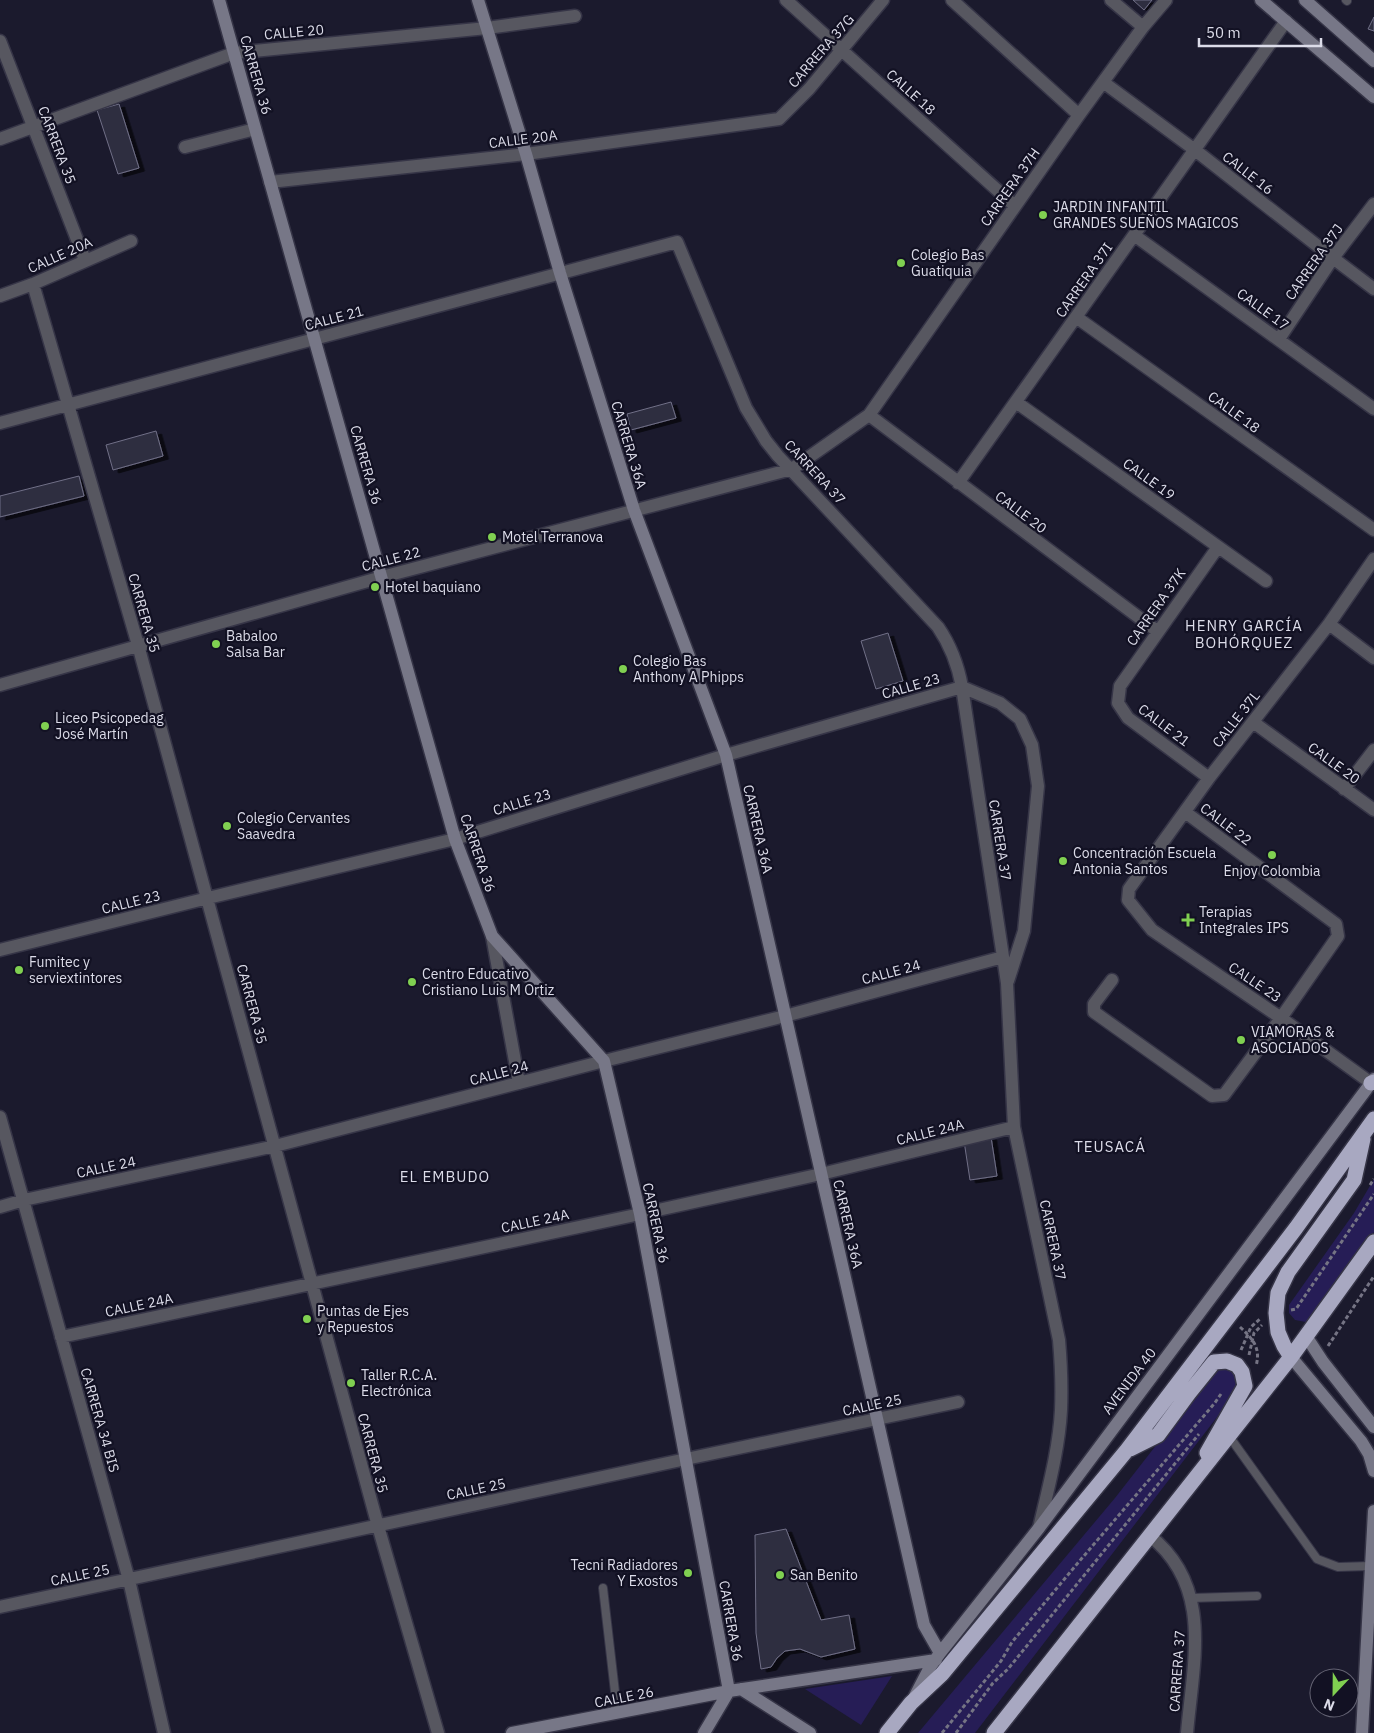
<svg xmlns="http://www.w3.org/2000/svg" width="1374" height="1733" font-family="'IBM Plex Sans',sans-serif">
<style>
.green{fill:#261d56}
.building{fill:#2d2d41;stroke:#717087;filter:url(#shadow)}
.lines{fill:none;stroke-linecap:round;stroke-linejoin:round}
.lane-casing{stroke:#363547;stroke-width:10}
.street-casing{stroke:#363547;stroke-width:15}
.secondary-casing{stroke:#363547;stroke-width:15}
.highway-casing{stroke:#363547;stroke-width:18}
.path{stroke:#757484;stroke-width:3;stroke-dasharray:4 2.5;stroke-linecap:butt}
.lane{stroke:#575760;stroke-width:8}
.street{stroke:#575760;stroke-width:12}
.secondary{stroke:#777787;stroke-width:12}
.highway{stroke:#a8a8c1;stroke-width:15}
.poi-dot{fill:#80d051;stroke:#121123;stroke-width:2}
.labels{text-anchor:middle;stroke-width:4.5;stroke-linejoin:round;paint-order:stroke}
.street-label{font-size:14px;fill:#dcdce9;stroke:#121123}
.poi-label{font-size:14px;fill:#dcdce9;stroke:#121123;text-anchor:start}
.neighbourhood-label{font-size:15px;letter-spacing:1px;fill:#dcdce9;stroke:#121123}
</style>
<defs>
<filter id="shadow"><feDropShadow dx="5.5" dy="3" stdDeviation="0" flood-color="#0009"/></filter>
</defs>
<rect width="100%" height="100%" fill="#1b1a2d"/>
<path class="green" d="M1374,1179v53l-57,82 -11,8 -11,-2 -6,-7v-8l65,-92z
M1228,1367l9,6 3,10 -13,21 -252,329h-57l197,-235 60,-77 43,-52z
M892,1676l-31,49 -56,-36z"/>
<path class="building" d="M1133,0h19l-8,10z
M1374,17v14l-6,-2z
M119,104l20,64 -21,6 -21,-64z
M671,402l5,16 -45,12 -4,-16z
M156,431l7,25 -50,14 -7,-25z
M79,476l5,20 -84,21v-21z
M888,633l15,48 -27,8 -15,-48z
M991,1137l6,39 -27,4 -6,-39z
M786,1529l35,91 28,-5 6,34 -34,8 -21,-8 -15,2 -8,7 -6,9 -10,2 -5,-36 -1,-98z"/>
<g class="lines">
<defs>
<path id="lane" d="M1346,0l1,1
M1229,1436l88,123 21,8 32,-1
M603,1588l12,104v22
M1191,1598l66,-2"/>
<path id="street" d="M786,0l229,206
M952,0l127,115
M1111,0l32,27
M0,41l85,219
M1103,82l92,68 138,108 41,31
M0,139l234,-86 253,-25 88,-12
M185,147l70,-18
M270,182l256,-28 253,-35 30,-30 74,-89
M1134,235l240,174
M33,284l105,361 240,881 60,207
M0,296l33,-12 98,-43
M1076,317l298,213
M1279,339l54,-81 41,-54
M1016,402l250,179
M869,415l288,216
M0,423l677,-181 69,166 20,33 12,15 160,171c13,19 20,38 24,60l45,296 7,144 45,213c2,23 3,46 2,70 -2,39 -13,79 -22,118
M958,483l328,-462
M1329,624l45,34
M0,685l382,-108 410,-108 77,-54 210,-300 64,-88 23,-27
M1253,722l121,88
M1209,778l-81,-60 -10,-15 2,-17 98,-139
M1344,789l30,-39
M492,936l27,147
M0,950l208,-52 247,-59 271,-84 236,-68 38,16 20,16 12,26 6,41 -14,145 -16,50
M1112,980l-18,24v8l118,84 12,-1 57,-77 57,-82 -2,-12 -151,-112
M1371,1083l-90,-65 -129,-88 -24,-30 1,-11 80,-111 120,-154 45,-65
M0,1117l129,463 35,153
M0,1207l24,-7 251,-54 329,-85 181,-45 218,-59
M61,1337l579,-123 181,-40 193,-47
M1149,1535c65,51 44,127 38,198
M0,1607l686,-148 272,-57"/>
<path id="secondary" d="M219,0l236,839 37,97 112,125 36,153 89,477
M478,0l48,154 34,119 74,237 92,245 198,870 16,28
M1261,0l113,97
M1305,0l69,61
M1306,1336l17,26 51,65
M1291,1357l70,84 8,13 5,17
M741,1689l69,44
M915,1696l15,-29 10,-14 99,-125 335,-449
M512,1733l217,-42 207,-31
M704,1733l25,-42
M1362,1733l12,-222"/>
<path id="highway" d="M1371,1083l3,-1
M1291,1357l-7,-11 -6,-14 -2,-19 2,-20 10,-21 66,-92 9,-41
M1130,1449l28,-14 31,-42 25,-31 13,-1 10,4 5,7 3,14 -38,67
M887,1733l24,-30 31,-29 185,-224 169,-222 78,-109
M994,1733l297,-376 83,-115"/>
</defs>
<use href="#lane" class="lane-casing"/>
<use href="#street" class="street-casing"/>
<use href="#secondary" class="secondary-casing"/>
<use href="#highway" class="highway-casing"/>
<path class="path" d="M1370,1185l4,-6
M1291,1310l5,-1 78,-115
M1240,1327c13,12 21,21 16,39
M1328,1346l46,-70
M1241,1350l10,-23 10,-9
M1249,1355l5,-22 8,-8
M942,1733l59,-72 11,-19 65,-78 137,-160 7,-10
M956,1733l37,-50 15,-14 191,-235"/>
<use href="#lane" class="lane"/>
<use href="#street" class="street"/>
<use href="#secondary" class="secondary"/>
<use href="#highway" class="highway"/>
</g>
<g class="poi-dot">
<circle cx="1043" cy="215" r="5"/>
<circle cx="901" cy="263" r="5"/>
<circle cx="492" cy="537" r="5"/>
<circle cx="375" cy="587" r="5"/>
<circle cx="216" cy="644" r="5"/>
<circle cx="623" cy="669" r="5"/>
<circle cx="45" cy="726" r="5"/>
<circle cx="227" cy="826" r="5"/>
<circle cx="1272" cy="855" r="5"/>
<circle cx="1063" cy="861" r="5"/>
<path d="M1185.5 912.5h5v5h5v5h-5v5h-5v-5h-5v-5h5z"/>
<circle cx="19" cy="970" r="5"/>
<circle cx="412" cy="982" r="5"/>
<circle cx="1241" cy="1040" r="5"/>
<circle cx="307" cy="1319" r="5"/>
<circle cx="351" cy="1383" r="5"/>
<circle cx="688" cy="1573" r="5"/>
<circle cx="780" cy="1575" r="5"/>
</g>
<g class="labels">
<g class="street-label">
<text transform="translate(294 32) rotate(-5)" y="5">CALLE 20</text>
<text transform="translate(821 51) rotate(-49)" y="5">CARRERA 37G</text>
<text transform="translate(256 75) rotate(74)" y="5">CARRERA 36</text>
<text transform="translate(911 92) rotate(42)" y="5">CALLE 18</text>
<text transform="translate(523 139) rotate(-7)" y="5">CALLE 20A</text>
<text transform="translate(57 145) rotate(69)" y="5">CARRERA 35</text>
<text transform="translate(1248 173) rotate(38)" y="5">CALLE 16</text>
<text transform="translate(1010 187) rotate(-55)" y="5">CARRERA 37H</text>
<text transform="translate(60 255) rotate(-24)" y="5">CALLE 20A</text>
<text transform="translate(1314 262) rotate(-55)" y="5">CARRERA 37J</text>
<text transform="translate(1084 280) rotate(-55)" y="5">CARRERA 37I</text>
<text transform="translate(1263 309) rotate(36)" y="5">CALLE 17</text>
<text transform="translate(334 318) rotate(-15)" y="5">CALLE 21</text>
<text transform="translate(1234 412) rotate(36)" y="5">CALLE 18</text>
<text transform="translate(629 445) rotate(73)" y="5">CARRERA 36A</text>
<text transform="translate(366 465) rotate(74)" y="5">CARRERA 36</text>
<text transform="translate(815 472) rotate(47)" y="5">CARRERA 37</text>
<text transform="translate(1149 479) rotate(36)" y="5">CALLE 19</text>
<text transform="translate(1021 512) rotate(37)" y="5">CALLE 20</text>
<text transform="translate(391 559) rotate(-15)" y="5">CALLE 22</text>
<text transform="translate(1156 607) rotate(-55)" y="5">CARRERA 37K</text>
<text transform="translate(144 613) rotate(74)" y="5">CARRERA 35</text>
<text transform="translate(911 686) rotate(-16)" y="5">CALLE 23</text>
<text transform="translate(1236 719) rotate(-52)" y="5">CALLE 37L</text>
<text transform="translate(1164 725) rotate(37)" y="5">CALLE 21</text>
<text transform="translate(1334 763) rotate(36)" y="5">CALLE 20</text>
<text transform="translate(522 802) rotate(-17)" y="5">CALLE 23</text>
<text transform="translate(1226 824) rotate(37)" y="5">CALLE 22</text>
<text transform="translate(758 829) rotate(77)" y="5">CARRERA 36A</text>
<text transform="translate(1000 840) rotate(81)" y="5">CARRERA 37</text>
<text transform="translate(478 853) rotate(71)" y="5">CARRERA 36</text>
<text transform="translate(131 902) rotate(-14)" y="5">CALLE 23</text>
<text transform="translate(891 972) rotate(-15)" y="5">CALLE 24</text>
<text transform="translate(1255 982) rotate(34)" y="5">CALLE 23</text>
<text transform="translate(252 1004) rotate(75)" y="5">CARRERA 35</text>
<text transform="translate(499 1073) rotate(-15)" y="5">CALLE 24</text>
<text transform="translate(930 1132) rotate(-14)" y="5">CALLE 24A</text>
<text transform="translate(106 1167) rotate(-12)" y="5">CALLE 24</text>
<text transform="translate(535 1221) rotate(-12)" y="5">CALLE 24A</text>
<text transform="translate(656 1223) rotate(78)" y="5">CARRERA 36</text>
<text transform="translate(848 1224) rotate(77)" y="5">CARRERA 36A</text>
<text transform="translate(1053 1240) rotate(78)" y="5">CARRERA 37</text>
<text transform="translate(139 1305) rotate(-12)" y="5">CALLE 24A</text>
<text transform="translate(1129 1381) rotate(-53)" y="5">AVENIDA 40</text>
<text transform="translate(872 1405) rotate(-12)" y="5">CALLE 25</text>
<text transform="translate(100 1420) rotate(74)" y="5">CARRERA 34 BIS</text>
<text transform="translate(373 1453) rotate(75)" y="5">CARRERA 35</text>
<text transform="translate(476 1489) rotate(-12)" y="5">CALLE 25</text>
<text transform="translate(80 1575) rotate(-12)" y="5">CALLE 25</text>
<text transform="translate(731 1621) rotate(80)" y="5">CARRERA 36</text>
<text transform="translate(1177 1671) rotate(-86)" y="5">CARRERA 37</text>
<text transform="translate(624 1697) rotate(-11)" y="5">CALLE 26</text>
</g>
<g class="poi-label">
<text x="1053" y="212">JARDIN INFANTIL<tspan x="1053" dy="16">GRANDES SUEÑOS MAGICOS</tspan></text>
<text x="911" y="260">Colegio Bas<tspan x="911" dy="16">Guatiquia</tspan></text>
<text x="502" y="542">Motel Terranova</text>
<text x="385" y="592">Hotel baquiano</text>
<text x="226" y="641">Babaloo<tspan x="226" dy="16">Salsa Bar</tspan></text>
<text x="633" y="666">Colegio Bas<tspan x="633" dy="16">Anthony A Phipps</tspan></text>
<text x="55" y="723">Liceo Psicopedag<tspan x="55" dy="16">José Martín</tspan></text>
<text x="237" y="823">Colegio Cervantes<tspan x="237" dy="16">Saavedra</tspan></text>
<text x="1073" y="858">Concentración Escuela<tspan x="1073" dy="16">Antonia Santos</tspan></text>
<text x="1272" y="876" text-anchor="middle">Enjoy Colombia</text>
<text x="1199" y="917">Terapias<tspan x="1199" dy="16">Integrales IPS</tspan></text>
<text x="29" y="967">Fumitec y<tspan x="29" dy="16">serviextintores</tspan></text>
<text x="422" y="979">Centro Educativo<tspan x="422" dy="16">Cristiano Luis M Ortiz</tspan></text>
<text x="1251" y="1037">VIAMORAS &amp;<tspan x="1251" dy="16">ASOCIADOS</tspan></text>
<text x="317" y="1316">Puntas de Ejes<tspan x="317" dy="16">y Repuestos</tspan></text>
<text x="361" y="1380">Taller R.C.A.<tspan x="361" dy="16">Electrónica</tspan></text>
<text x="678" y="1570" text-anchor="end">Tecni Radiadores<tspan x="678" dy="16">Y Exostos</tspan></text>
<text x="790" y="1580">San Benito</text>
</g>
<g class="neighbourhood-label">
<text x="1244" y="631">HENRY GARCÍA<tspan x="1244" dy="17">BOHÓRQUEZ</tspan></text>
<text x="1110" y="1152">TEUSACÁ</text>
<text x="445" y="1182">EL EMBUDO</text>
</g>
</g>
<g transform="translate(1334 1693) rotate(202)"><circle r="24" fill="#121123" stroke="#636272"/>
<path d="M0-4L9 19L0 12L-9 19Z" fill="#80d051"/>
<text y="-8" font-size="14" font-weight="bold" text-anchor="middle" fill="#dcdce9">N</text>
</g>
<path d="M1199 38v8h122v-8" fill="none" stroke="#dcdce9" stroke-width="2.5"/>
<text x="1206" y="38" font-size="15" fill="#dcdce9" stroke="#121123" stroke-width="4" paint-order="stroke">50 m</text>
</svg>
